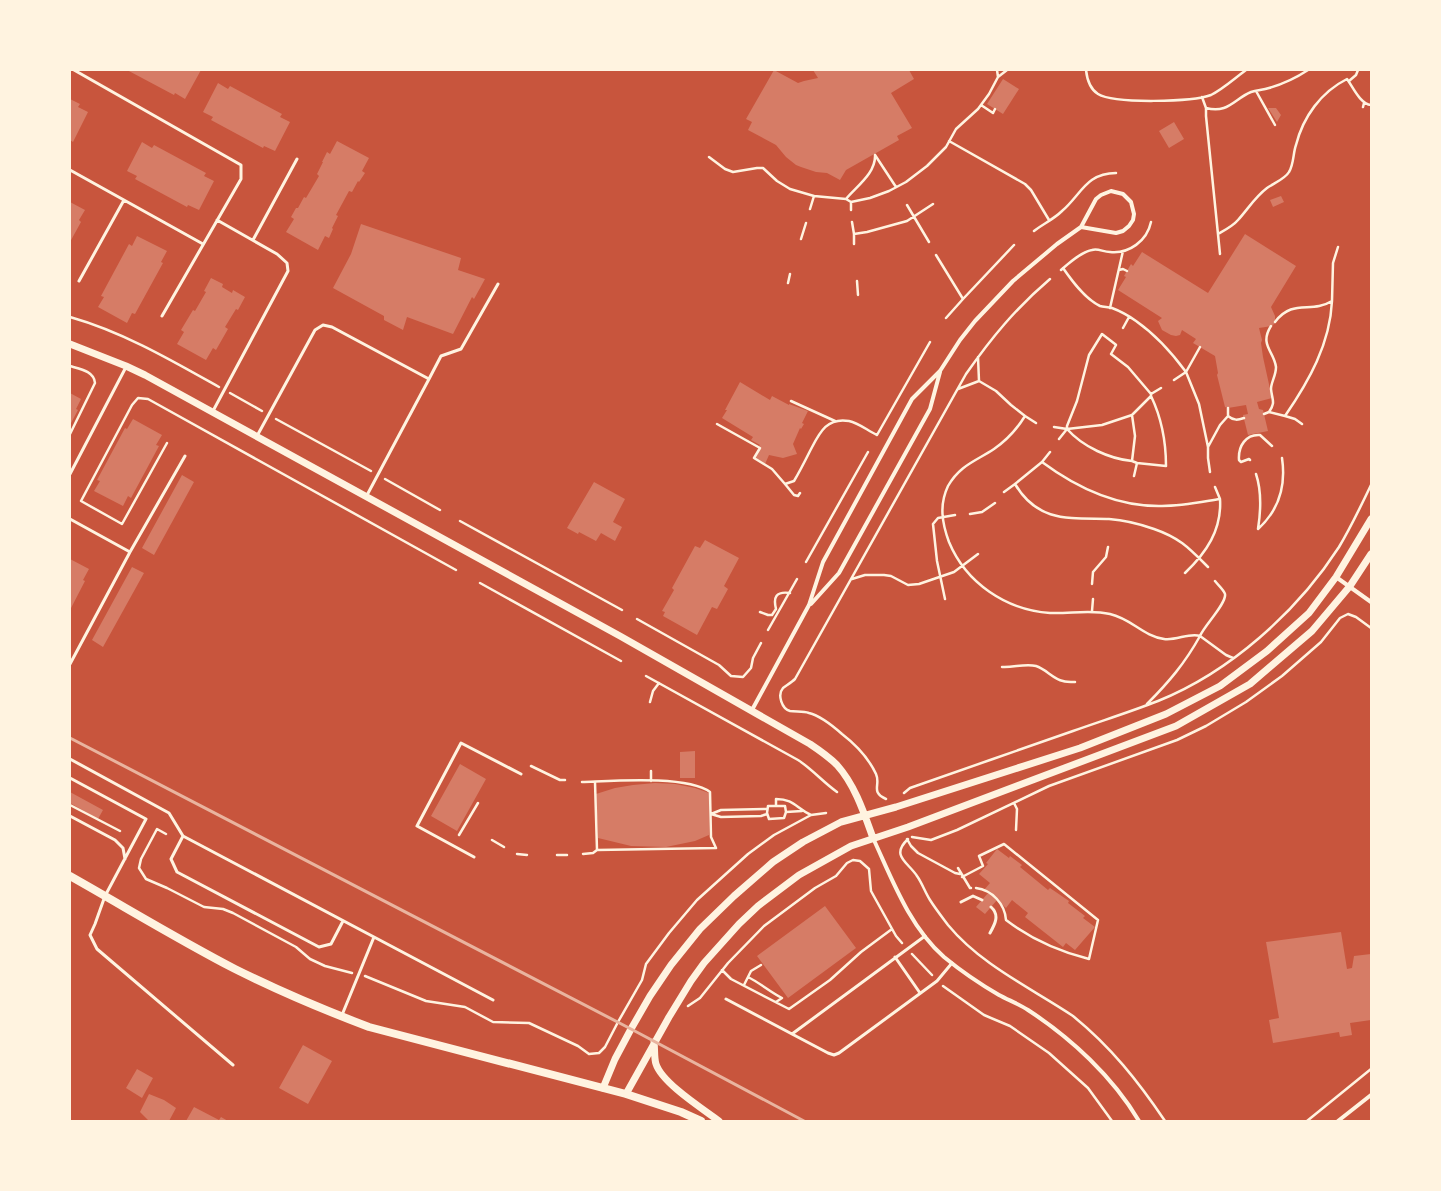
<svg xmlns="http://www.w3.org/2000/svg" width="1441" height="1191" font-family="Montserrat,sans-serif">
<style>
.building{fill:#d67c66}
.lines{fill:none;stroke-linecap:round;stroke-linejoin:round}
.path{stroke:#fff3e0;stroke-width:2.5}
.service{stroke:#fff3e0;stroke-width:3}
.minor{stroke:#fff3e0;stroke-width:4}
.tertiary{stroke:#fff3e0;stroke-width:7}
.secondary{stroke:#fff3e0;stroke-width:8}
.rail{stroke:#e9b49f;stroke-width:3}
</style>
<rect width="100%" height="100%" fill="#c8553d"/>
<path class="building" d="M127,70h74l-16,29 -10,-6 -1,2z
M774,70l24,13 6,-2 14,-3 -5,-8h96l5,9 -23,14 21,35 -15,8 2,4 -53,30 -6,10 -13,-7 -11,-1 -15,-5 -5,-2 -10,-8 -10,-12 -28,-15 4,-8 -6,-3z
M1003,79l16,10 -16,25 -16,-10z
M218,83l10,6 2,-3 52,28 -2,3 10,5 -15,29 -11,-5 -1,2 -52,-28 2,-3 -10,-5z
M70,99l10,5 -2,3 10,5 -15,30 -3,-2z
M1268,108h8l5,7 -4,7z
M1174,122l10,17 -15,9 -10,-17z
M337,141l32,17 -7,13 3,2 -6,9 -1,-1 -6,11 -3,-1 -13,24 2,1 -6,12 1,1 -4,9 -4,-2 -7,14 -32,-18 8,-13 -3,-2 5,-9h2l6,-11 2,1 13,-22 -2,-2 6,-12h-1l5,-10 3,2z
M142,142l10,6 2,-3 52,28 -2,3 10,5 -15,29 -11,-5 -1,2 -52,-28 2,-3 -10,-5z
M1281,196l3,6 -11,5 -3,-7z
M70,202l15,8 -6,10 2,2 -11,20z
M361,224l100,34 -3,12 27,9 -11,20 -2,-2 -19,37 -46,-17 -4,13 -19,-10v-4l-51,-28 18,-34z
M1245,234l51,32 -25,41 4,9v7l-3,3 -13,2 3,12 -1,3 2,14 9,41 -15,4 2,7 4,1 5,21 -20,4 -5,-20 5,-1 -2,-9 -18,3 -3,-1 -8,-32 1,-2 -3,-17 -22,-13 3,-4 -14,-9 -2,5 -4,1 -5,-1 -9,-5 -4,-9 4,-3 -44,-28 8,-13 -2,-1 7,-12 2,2 9,-14 66,41z
M137,236l30,15 -6,11 2,1 -28,51 -3,-1 -5,10 -29,-16 6,-10 -3,-1 28,-52 3,2z
M211,278l12,6 -1,3 10,6 1,-3 12,7 -7,13 -2,-1 -11,18 3,2 -12,21 -3,-2 -7,12 -29,-16 7,-12 -3,-2 12,-20 2,1 11,-19 -2,-1z
M740,382l30,18 2,-4 17,9v-1l19,7 -6,12 2,1 -3,5 -1,-1 -7,16 4,10 -14,4 -14,-3 -4,9 -10,-6 6,-11 -2,-1 1,-1 -9,-5 2,-3 -31,-19 5,-8h-2z
M70,393l11,6 -5,10 2,1 -8,15z
M133,419l29,16 -6,10 3,1 -28,52 -3,-2 -5,10 -29,-15 6,-10 -3,-1 28,-52 2,1z
M182,475l12,7 -40,73 -12,-7z
M594,482l31,17 -12,23 9,5 -7,14 -14,-8 -5,8 -17,-9 -1,2 -11,-6z
M705,540l34,18 -15,28 4,3 -11,20 -5,-2 -15,28 -34,-19 2,-4 -3,-1 12,-21 -2,-2 23,-42 5,2z
M70,559l19,10 -6,11 2,1 -15,29z
M132,567l12,6 -41,74 -11,-7z
M695,751v27h-15v-26z
M460,764l26,15 -29,52 -26,-15z
M655,783l20,1 20,4 14,5v42l-14,6 -29,6 -35,-1 -33,-8 -2,-44 19,-6 18,-3z
M70,792l33,18 -5,9 -28,-16z
M997,849l12,9 1,-2 12,9 -2,2 28,23 2,-2 19,13 -1,2 17,13 -2,2 12,9 -20,23 -9,-7 -3,4 -38,-30 3,-4 -16,-13 -6,8 -9,-8 -12,14 -9,-7 12,-14 -4,-3 6,-7 -11,-9 9,-10 -2,-1z
M825,906l31,42 -68,50 -31,-42z
M1341,932l6,37 5,-1 2,-12 17,-2v66l-21,3 2,12 -12,2 -1,-5 -66,11 -4,-23 10,-2 -13,-76z
M303,1045l29,16 -24,43 -29,-16z
M137,1069l16,9 -11,20 -16,-10z
M149,1094l15,6 12,8 -7,13h-20l-9,-9z
M194,1107l25,13 2,-3 7,4h-42z"/>
<g class="lines">
<path class="path" d="M997,70l1,7
M1086,70c1,9 4,19 12,24 16,10 95,8 113,1 12,-6 24,-17 35,-25
M1349,81l7,-6 2,-5
M1256,91l19,34
M1202,97l4,11c22,6 28,-9 45,-16 6,-2 12,-2 18,-4 14,-4 27,-10 39,-18
M981,105l12,8 2,-4
M1363,107l1,-4
M1206,108v8l14,138
M949,141l76,43 6,6 18,30
M875,155l21,32
M709,157l16,12 8,3 24,-4h6l14,13 13,8 24,7 32,3 5,3 19,-4 19,-7 17,-9 21,-16 19,-19 10,-18 22,-20 11,-15 9,-17 9,-7
M846,199c11,-13 30,-26 29,-44
M851,202v8
M907,205l22,37
M810,209l4,-13
M852,222l2,12 13,-2 40,-11 26,-17
M1034,231c9,-7 20,-12 28,-20 19,-16 24,-38 54,-38
M854,234v10
M1218,234c7,-4 15,-8 20,-14 10,-11 17,-23 29,-32 7,-5 18,-9 22,-16 5,-8 4,-19 7,-27 7,-28 25,-53 51,-66 6,8 13,25 24,26
M801,239l5,-16
M936,255l27,44
M1063,268c9,13 22,31 37,38 3,1 8,1 12,2 8,3 17,8 24,13 20,14 36,32 50,51l14,-25
M1061,270c8,-7 20,-18 31,-20 6,-2 11,2 18,2 19,2 37,-11 41,-30
M1119,270l4,-1 4,2
M857,281l1,14
M788,283l2,-9
M1110,308l13,-57
M70,317c53,15 101,43 149,70
M946,318l17,-19 51,-54
M1275,322c18,-24 36,-8 57,-21l1,-38 5,-16
M1123,328l6,-11
M978,357l1,24 17,10 15,14 14,11
M70,366c10,3 24,5 25,17l-25,51
M1174,380l12,-8 13,32 9,43 12,-22 8,-9
M958,389l21,-8
M230,393l32,18
M791,401l44,20
M1228,408v8c6,5 10,4 16,2
M1269,412l16,4c24,-35 45,-72 47,-115
M1264,414l5,-2c7,-10 3,-12 2,-23 0,-7 5,-13 5,-22 -2,-16 -17,-22 -5,-41
M1132,415l3,21 -3,25 5,2 -3,13
M1285,416l10,3 7,5
M276,419l95,52
M1036,423l-11,-7c-8,13 -18,24 -31,33 -18,12 -34,16 -46,37 -9,19 -6,37 1,56 17,41 57,68 101,71 20,1 40,-4 60,1 22,5 33,22 54,25 12,2 26,-7 36,-3 -15,27 -31,46 -53,68
M717,424l43,24 -6,10 18,11 13,15
M1054,427l13,2 -8,10
M1067,429v-3l10,-25 12,-46 13,-21 13,10 1,1 -5,9 17,13 23,27
M1067,429l35,-4 30,-10 19,-19v-2l10,-6
M1067,429c16,18 43,30 65,32
M877,435l53,-93
M167,443l-45,81 -41,-23 51,-96 6,-7 10,1 308,171
M1208,447v11l2,14
M1250,460l-1,-1 -8,3 -2,-2c-1,-14 7,-26 21,-25l12,11
M1042,462c35,26 75,45 120,44 20,0 39,-4 58,-7l-5,-12
M1137,463l29,3c0,-26 -4,-47 -15,-70
M1256,474c6,18 5,36 2,55 21,-19 28,-44 24,-71
M385,479l55,31
M1015,484l27,-22 8,-10
M1004,492l11,-8c23,39 55,34 94,35 14,1 31,5 45,10 26,9 35,19 54,38
M800,493l-2,3 -4,-1 -9,-11 9,-3c6,-10 11,-20 16,-30 9,-17 16,-34 39,-30 10,2 19,10 28,14
M970,514l12,-2 13,-9
M460,521l162,89
M806,562l62,-110
M1185,573c21,-20 37,-43 35,-74
M852,579l13,-4h19l7,1 17,9 11,-1 35,-12 24,-18
M1215,581c3,4 9,9 10,13 2,9 -21,32 -25,42l26,19 7,3
M480,583l141,78
M1092,584l1,-12 13,-15 2,-10
M945,599l-8,-38 -4,-37 5,-6 17,-3
M1092,611l1,-12
M760,612l8,3h4l4,-6c-3,-12 0,-18 14,-16
M637,619l82,46 12,11 12,1 8,-9 2,-10 8,-15
M768,630l29,-51
M1002,667c11,1 23,-4 34,-1 10,3 17,13 27,15 3,1 8,1 12,1
M646,676l152,84c14,9 25,22 39,32
M650,702l3,-11 6,-8
M531,766l29,14h5
M651,771v10
M582,782c30,-1 105,-7 128,10l1,45 5,11 -119,2 -4,3 -10,1
M595,782l2,68
M904,793l6,-5c54,-19 109,-38 163,-57 28,-10 57,-19 85,-30 72,-29 139,-89 181,-154 12,-20 22,-41 32,-62
M886,799c-16,-7 -5,-14 -10,-25 -7,-15 -21,-30 -34,-40 -9,-8 -21,-18 -33,-21 -6,-2 -13,-1 -19,-2 -8,-2 -13,-16 -7,-23 4,-3 9,-6 12,-9l171,-305c26,-37 50,-66 84,-95
M1014,803l3,6 -1,21
M70,805l50,26
M768,806h17l1,6 -2,6 -15,1 -2,-6z
M776,806v-7c18,0 20,9 35,16
M767,809l-46,1 -10,4 10,3 40,-1 6,-2
M786,812l16,-1
M166,834l-9,-5 -16,30 -2,9 7,11 21,9 37,19 19,2 10,4 63,34 14,12 15,7 27,7
M459,835l19,-32
M912,837l19,3 26,-10 92,-44 128,-46 29,-14 40,-24 36,-26 39,-34 19,-24 8,-4 8,3 15,11
M907,839l4,7 7,7 37,20 5,1
M908,839c-18,17 0,23 9,37 5,7 8,16 13,24 5,8 12,17 18,25 33,40 83,63 125,91 38,31 65,65 92,105
M492,840l12,7
M517,854l10,1
M557,855h10
M958,868l12,20h1
M962,877l21,-11 -4,-10 25,-12 94,76 -9,39c-31,-8 -58,-20 -83,-39 -1,-16 -14,-30 -30,-32
M912,954l20,21
M722,970l9,9 58,30 41,-29 31,-28 31,-23
M365,976l61,25 39,6 28,15 36,1 49,23 11,8 10,-1 6,-6 13,-25 24,-42 4,-16 23,-31 28,-33 51,-46 26,-19 37,-20 15,-2
M748,977c12,6 22,15 34,21l-6,4
M744,985l7,-14 10,-6
M943,986l41,29 26,11 39,27 39,35 24,33
M688,1006l12,-8 28,-35 36,-37 51,-38 21,-12 11,-13 6,-3 7,1 9,8 2,22 25,45 6,7
M1307,1121l64,-52"/>
<path class="service" d="M74,70l167,95v14l-79,137
M70,170l133,74
M253,240l44,-81
M79,281l45,-81
M429,379l12,-23 20,-7 37,-65
M213,411l75,-140 -1,-8 -10,-9 -60,-34
M257,436l58,-106 8,-5 9,2 97,52 -63,118
M70,474l56,-107
M70,519l60,33 -60,112
M130,552l55,-96
M70,759l99,54 14,23 191,101 -32,78
M70,778l76,41 -41,77 -10,28 -5,11 7,14 136,116
M70,816l45,24 8,8 2,11
M183,836l-12,23 6,13 142,75 12,-3 12,-23
M474,857l-57,-31 44,-83 60,31
M961,902l12,-6 9,4
M990,933c5,-9 10,-18 1,-26
M374,937l119,63
M895,957l25,36
M726,999l66,35 133,-98
M792,1034l36,19 6,2 5,-2 98,-72 15,-18"/>
<path class="minor" d="M1336,577l35,25
M811,604l28,-31 91,-164 10,-37
M752,710l57,-105 14,-43 89,-163 28,-28 20,-31 15,-19 38,-40 44,-37 24,-17 15,-28 5,-4 10,-4 12,3 8,8 3,12 -1,6 -4,6 -6,5 -7,2 -35,-6
M873,838c19,41 36,88 71,119 17,14 36,27 55,38 9,5 20,9 29,15 43,28 85,67 111,111
M1338,1121l33,-26"/>
<path class="tertiary" d="M70,344l56,22 19,9 475,261 190,108c9,6 19,13 27,21 18,20 27,48 36,73
M654,1042c1,7 0,16 2,22 6,19 47,45 63,57
M603,1088l12,-29 16,-30 19,-33 21,-31 29,-36 34,-33 39,-34 30,-20 38,-20 55,-15 184,-59 86,-34 54,-28 47,-35 42,-38 27,-36 35,-58
M626,1094l43,-77 22,-36 13,-18 35,-39 19,-18 41,-31 52,-29 57,-19 268,-101 74,-42 62,-53 38,-45 21,-32"/>
<path class="secondary" d="M70,876c55,31 109,64 165,93 44,22 89,41 134,58l257,67 55,18 20,9"/>
<path class="rail" d="M70,738l561,291 173,92"/>
</g>
<rect width="1441" height="1191" fill="none" stroke="#fff3e0" stroke-width="142"/>
</svg>
